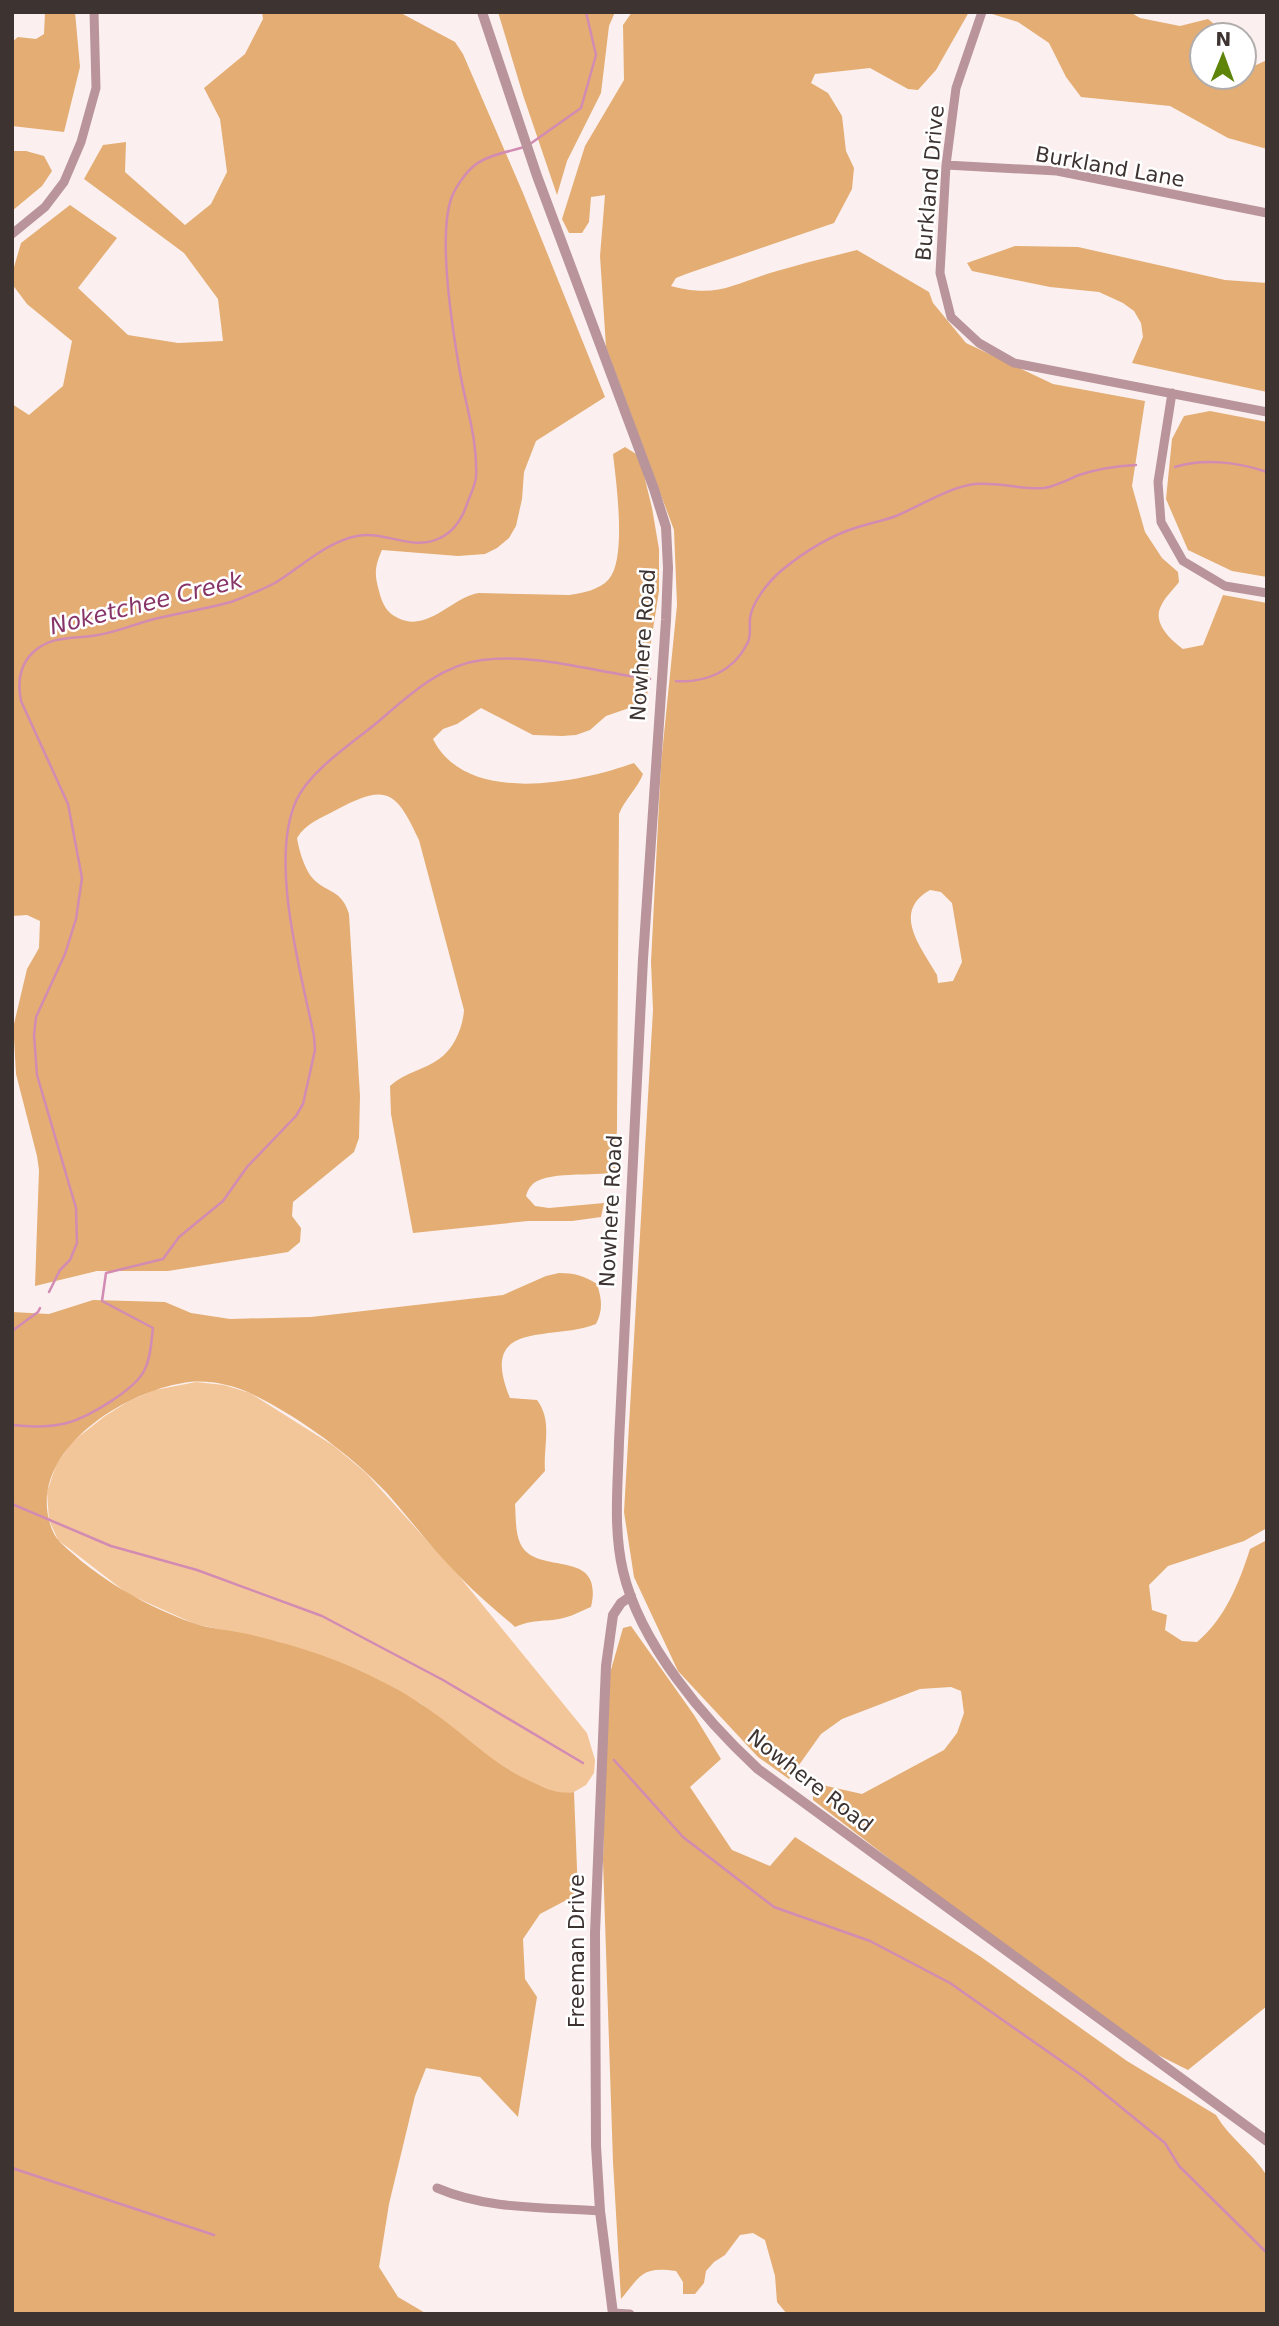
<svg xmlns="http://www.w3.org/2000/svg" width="1279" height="2326" font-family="'DejaVu Sans',sans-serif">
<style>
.green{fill:#f3c699}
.forest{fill:#e4ad73;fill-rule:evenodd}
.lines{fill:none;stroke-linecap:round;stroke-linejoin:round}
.stream{stroke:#d28bb2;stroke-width:2.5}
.minor{stroke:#b9949b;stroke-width:9}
.tertiary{stroke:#b9949b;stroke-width:10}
.labels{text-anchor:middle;stroke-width:5;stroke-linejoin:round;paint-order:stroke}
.street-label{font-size:21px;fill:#3d3331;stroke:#fff}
.water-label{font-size:23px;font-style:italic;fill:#873467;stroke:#fff}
</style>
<rect width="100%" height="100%" fill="#fbf0ef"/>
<path class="green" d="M196,1382l28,3 26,8 84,53 32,27 93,103 128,157 8,27 -1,13 -8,12 -12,7 -14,2 -38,-16 -36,-22 -66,-53 -141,-61 -84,-18 -67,-30 -70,-54 -9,-20 -2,-28 9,-27 16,-23 33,-26 24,-15 26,-11z"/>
<path class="forest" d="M45,12h30l5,55 -16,65 -52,-6v-84l6,-5 18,2 8,-5z
M262,12h137l56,30 8,12 60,139 82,204 -69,44 -12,31 -2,27 -6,27 -7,12 -12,10 -12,6 -27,2 -76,-6c-9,20 -7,27 -1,48 3,9 8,16 17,20 30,15 54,-21 81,-25l90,2c13,-2 31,-5 40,-16 18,-21 7,-98 4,-125l12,-7 11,7 6,13 10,41 7,41v42l-8,51 -4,56 -12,8 -29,10 -16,14 -14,5 -14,1 -29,-1 -52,-27 -24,16 -14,5 -10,10c33,67 145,44 201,24l9,11c-6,15 -18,25 -24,40l-2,314 -2,44c-20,5 -72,-2 -84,14 -3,3 -4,7 -5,10l9,10 14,2 55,-5 -3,14 -29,4h-44l-115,12 -22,-119 -1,-28c15,-14 34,-16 49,-27 15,-10 24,-32 25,-49l-45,-170c-23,-50 -33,-57 -83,-30 -15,8 -30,13 -39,28 2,12 6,26 13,37 14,19 31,12 39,39l11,182 -1,42 -5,14 -61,50 -1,14 9,12 -1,14 -12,10 -120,19h-71l-62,15 4,-116 -2,-14 -21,-82 -2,-36v-14l13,-55 12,-21 1,-27 -13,-6 -15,1v-512l17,11 34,-29 9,-45 -45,-37 -15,-20v-10l9,-31 49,-38 47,33 -39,50 50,47 50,8 45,-2 -5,-42 -34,-46 -100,-74 19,-34 23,-3 -1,30 60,53 26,-21 16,-32 -7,-53 -16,-31 41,-34 18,-35z
M498,12h117l-6,14 -8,67 -34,68 -10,34 -34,-100z
M632,12h337l-33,58 -18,20 -10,-1 -38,-21 -55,6 -4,9 17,10 14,23 4,35 8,17 -2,21 -18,34 -148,51 -10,4 -5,8c48,13 63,-3 106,-15 27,-8 53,-14 80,-21l72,42 4,11 33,40 87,41 92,17 -13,85 13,46 17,26 16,14 1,10c-6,8 -14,15 -18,24 -9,17 10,34 22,43l20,-4 20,-50 44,8v925l-23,13 -76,25 -19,19 3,25 15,5 -2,15 17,11 15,1c28,-23 42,-59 53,-93l17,-9v466l-79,64 -40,-20 -148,-106 -187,-144v-10l9,-5 40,9 82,-44 13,-17 7,-20 -3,-22 -10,-4 -31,2 -78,30 -21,15 -32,45 -31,-22 -80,-86 -44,-94 -10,-65 29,-502 -2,-48 10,-198 16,-159 -3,-75 -68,-183 -6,-91 5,-61 -14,2 -2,25 -7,11h-13l-7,-14 23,-73 39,-66 -1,-55zM930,890l11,2 11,11 10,59 -9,19 -15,2 -1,-8c-16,-28 -46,-63 -7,-85z
M994,12h136l10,6 40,8 28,-7 11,9 3,7h-20v42h42v-13l10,2 13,-6v89l-39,-11 -58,-32 -89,-9 -15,-20 -17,-34 -31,-21 -26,-8z
M12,151h14l18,5 8,15 -10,15 -30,25z
M1015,246l63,1 147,33 42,3v109l-135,-29 11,-26 -2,-14 -7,-12 -11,-8 -24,-11 -49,-5 -78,-16 -5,-8z
M1210,411l57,11v155l-35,-6 -44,-21 -22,-51 6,-60 12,-23z
M559,1273c15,0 26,3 38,11 5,16 6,26 -1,40 -45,18 -119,-6 -86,74l27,2c16,21 6,46 8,71l-30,33c1,12 0,27 5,39 15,35 85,2 71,64 -10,4 -20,10 -32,12 -19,3 -24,0 -44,8 -18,-16 -38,-32 -55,-50 -27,-27 -49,-57 -74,-85 -36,-38 -88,-76 -136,-99 -20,-9 -45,-14 -67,-10 -56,9 -141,60 -136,125 1,12 5,26 13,34 37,36 85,64 133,81 17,6 37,7 55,11 47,11 92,25 135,48 21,10 40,23 58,36 36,27 55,49 98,67 13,6 21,9 35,7l4,102 -38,20 -17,25 2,40 12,18 -19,120 -38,-40 -54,-9 -11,28 -26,108 -10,63 19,30 29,17h-415v-1002l37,2 44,-14 72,2 26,11 39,6 81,-2 192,-22 43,-19z
M631,1626l63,89 27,44 -31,28 42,63 38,16 25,-29 186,120 146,104 89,54c13,23 37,38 51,61v138h-480l-10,-12 -2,-26 -10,-36 -12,-7 -13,2 -15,20 -11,7 -8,9 -2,12 -9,11h-12v-12l-7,-11c-34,-5 -35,4 -55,28l-8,-137 -10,-301 5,-181 15,-52z"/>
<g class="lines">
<path class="stream" d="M530,144l51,-36 15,-53 -10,-43
M1175,467c29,-9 63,-5 92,5
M676,681c29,2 57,-9 71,-37 5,-8 2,-17 3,-26 2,-16 19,-37 32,-48 21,-17 48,-34 73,-42 14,-5 28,-7 41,-12 24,-10 53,-29 79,-32 24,-2 48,6 69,4 12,-2 23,-8 35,-13 18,-6 39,-9 57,-10
M49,1292l11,-22 10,-10 7,-17 -1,-35 -39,-133 -3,-40 2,-18 29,-63 11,-35 6,-41 -14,-74 -47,-103c-4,-20 -1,-39 16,-52 18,-14 40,-10 61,-14 19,-3 37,-11 56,-16 26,-6 51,-10 77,-17 14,-5 30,-12 44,-19 26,-16 51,-41 82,-47 28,-6 55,16 83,2 13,-6 21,-18 26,-31 3,-10 9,-20 10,-30 2,-38 -11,-73 -17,-110 -7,-41 -21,-129 -8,-168 4,-11 14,-26 24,-34 13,-10 33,-13 49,-18
M12,1331l26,-19 2,-4
M12,1425c17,2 39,2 55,-2 22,-6 67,-33 77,-52 7,-13 7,-29 9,-43l-51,-27 4,-28 57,-14 16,-22 44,-36 24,-34 49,-51 7,-12 12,-54 -1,-14c-13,-64 -45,-174 -18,-235 14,-31 57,-58 83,-80 30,-26 62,-56 103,-61 56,-7 112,12 168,19
M12,1504l99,42 86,24 125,46 121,64 140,83
M614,1760l69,77 91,70 96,34 80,42 134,94 81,66 14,23 88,87
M12,2168l202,67"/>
<path class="minor" d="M982,12l-26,76 -10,77 -6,108 11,44 28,26 35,20 253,49
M946,165l111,6 210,42
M12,234l33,-27 19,-25 17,-40 15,-54 -2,-76
M1172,393l-14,89 3,40 22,39 42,25 42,7
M437,2188c51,22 108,19 163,23
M613,2313l17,1"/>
<path class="tertiary" d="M482,12l55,164 117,313 12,38 2,41 -2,52 -23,339 -24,483c-1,42 -6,87 4,129 17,73 81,148 135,198l509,372
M613,2314l-13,-103 -4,-65 -1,-213 11,-267 7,-51 8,-12 10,-7"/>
</g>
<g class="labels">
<g class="street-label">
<text transform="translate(1110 167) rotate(10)" y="7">Burkland Lane</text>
<text transform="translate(930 183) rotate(-85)" y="7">Burkland Drive</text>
<text transform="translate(643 645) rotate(-86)" y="7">Nowhere Road</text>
<text transform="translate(611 1211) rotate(-87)" y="7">Nowhere Road</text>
<text transform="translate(810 1781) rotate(38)" y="7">Nowhere Road</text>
<text transform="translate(577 1951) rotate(-90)" y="7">Freeman Drive</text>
</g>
<g class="water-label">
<text transform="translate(146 603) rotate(-14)" y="8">Noketchee Creek</text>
</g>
</g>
<rect width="1279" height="2326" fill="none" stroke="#3d3331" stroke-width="28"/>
<g transform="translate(1223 56) rotate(1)"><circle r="33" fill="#ffffff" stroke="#b1adad" stroke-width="2"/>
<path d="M0-5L12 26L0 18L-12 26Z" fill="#5e8509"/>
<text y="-10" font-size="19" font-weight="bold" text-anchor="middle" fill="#3d3331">N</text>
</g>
</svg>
